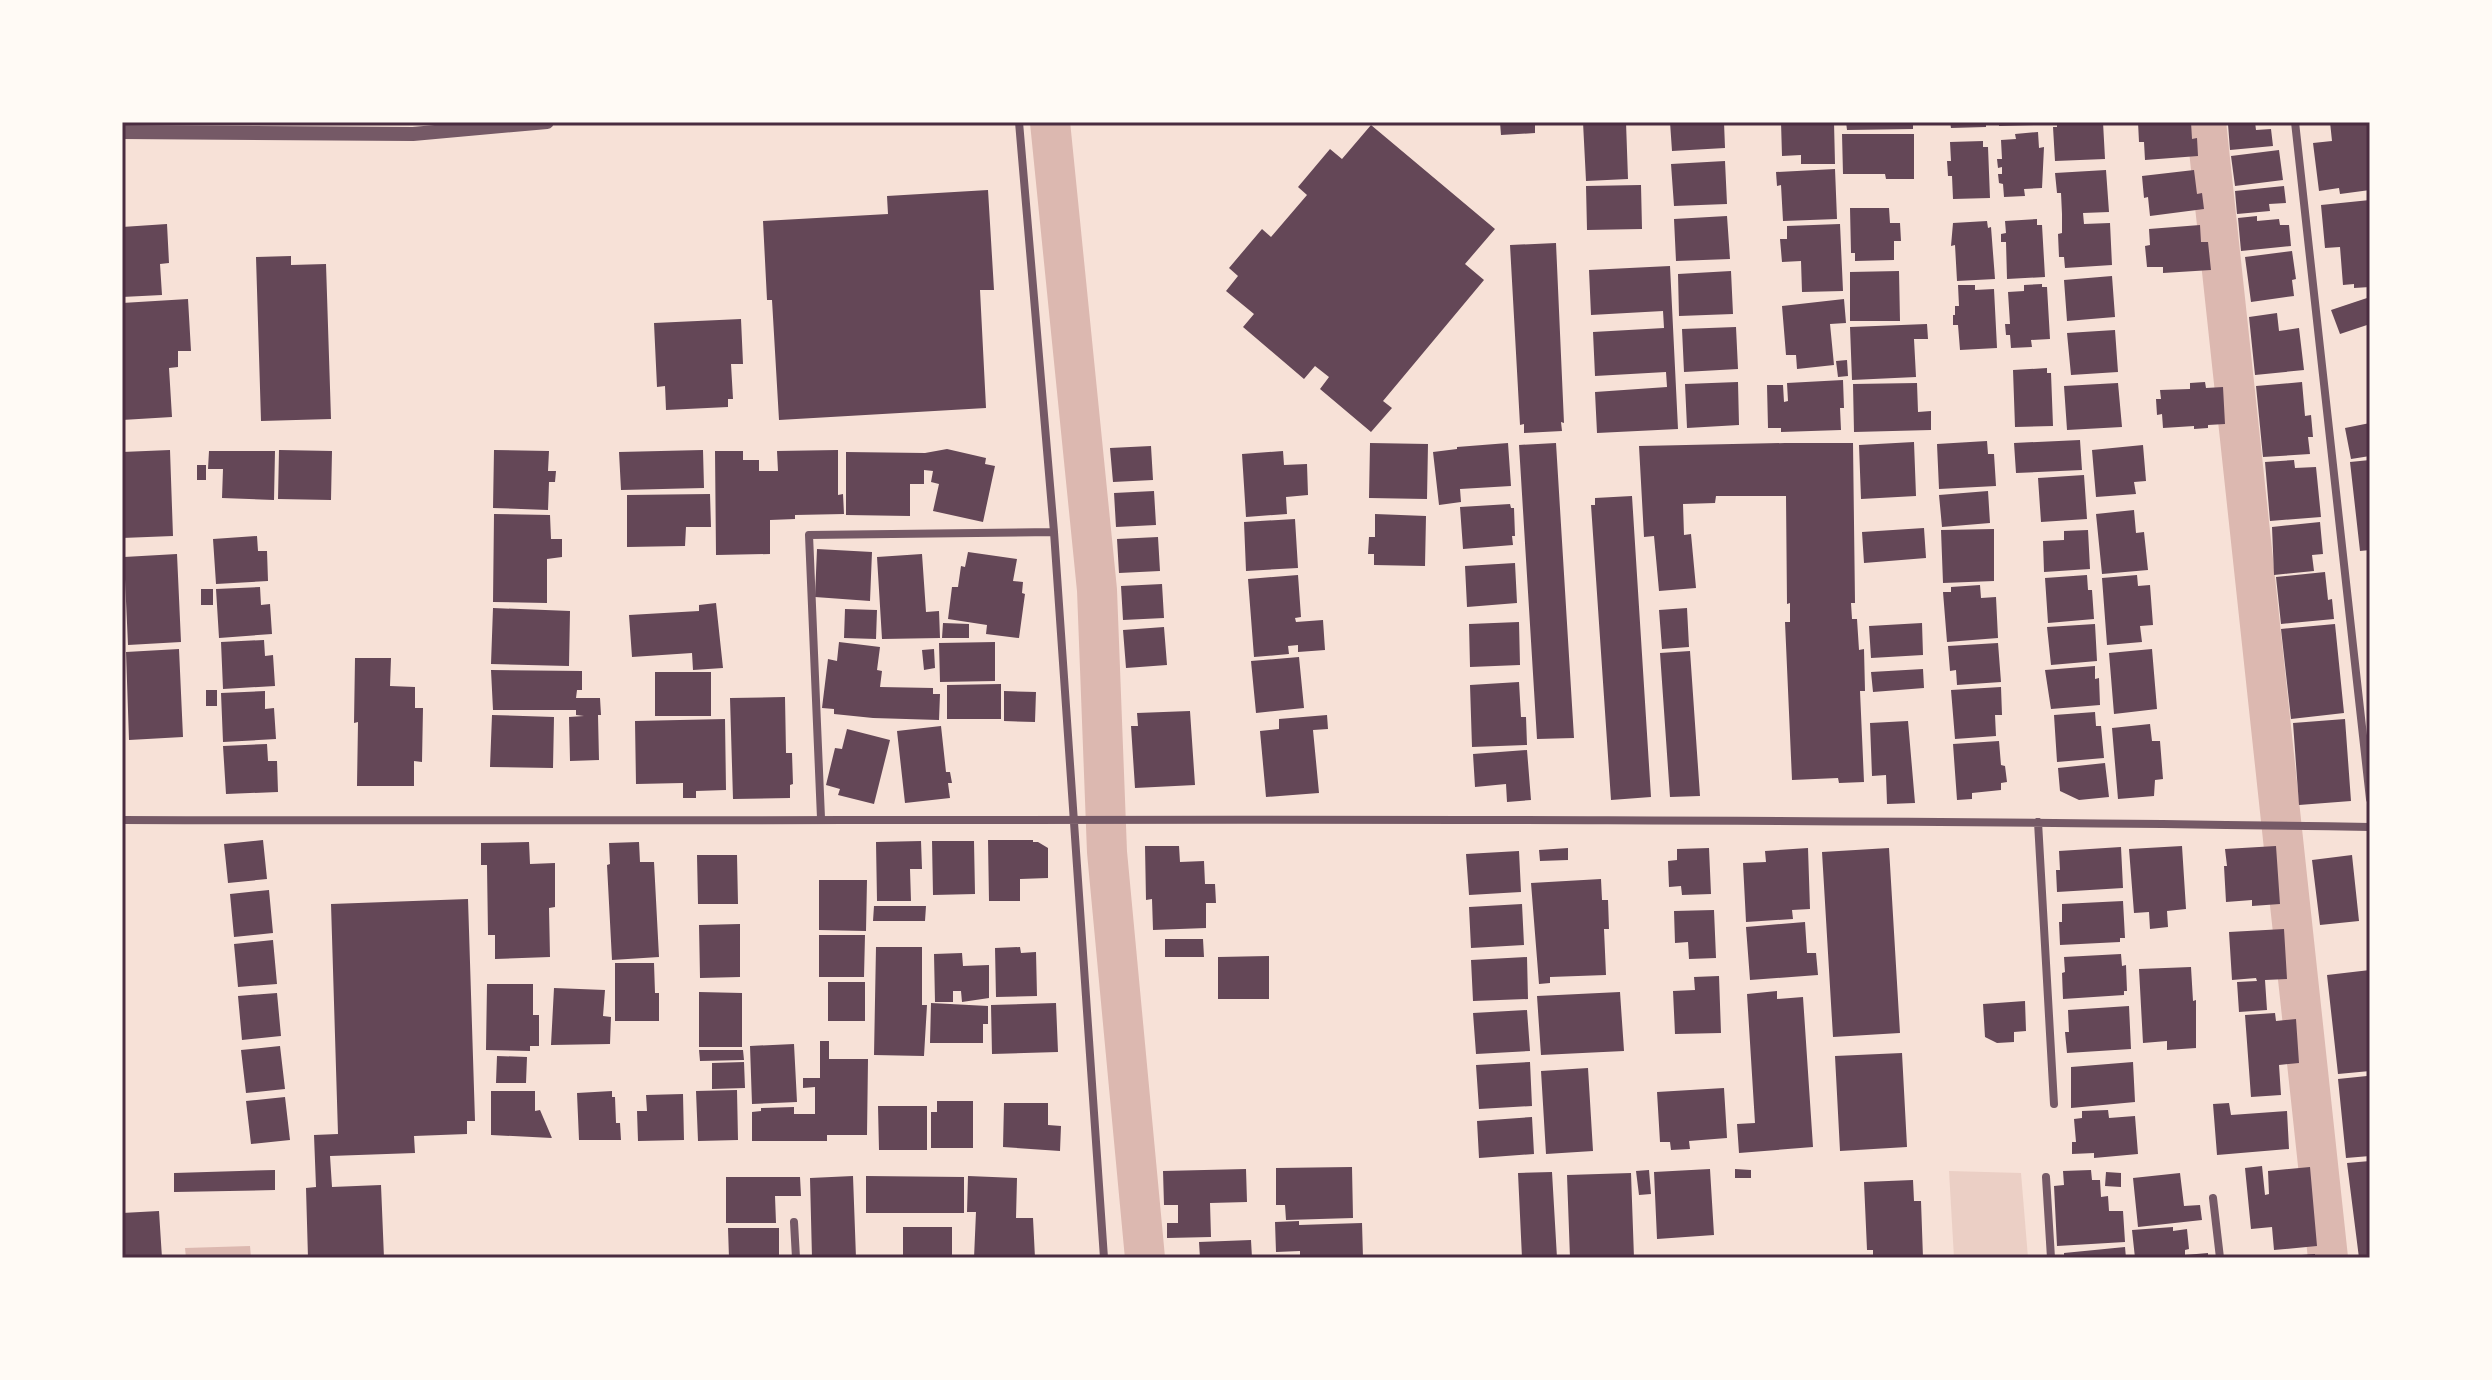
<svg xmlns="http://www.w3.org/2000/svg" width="2492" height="1380" font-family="Overpass,sans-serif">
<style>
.green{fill:#ebcfc5}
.water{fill:#dcb8b0}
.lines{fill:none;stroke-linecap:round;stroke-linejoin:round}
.canal{stroke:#dcb8b0;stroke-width:40}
.building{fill:#644757}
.minor{stroke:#755966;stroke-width:8}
.tertiary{stroke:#755966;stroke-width:14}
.neatline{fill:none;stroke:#4a2c40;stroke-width:3}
</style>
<rect width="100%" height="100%" fill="#f7e1d7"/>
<path class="green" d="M1949,1171l72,2 7,85h-74z"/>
<path class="water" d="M250,1246l1,12h-65l-1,-10z"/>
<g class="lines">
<path class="canal" d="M1050,122l47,468 10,262 38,406
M2206,122l122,1136"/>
</g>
<path class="building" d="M1500,122h35v11l-34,2z
M1583,122h43l2,57 -42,2z
M1670,122h54l1,26 -53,3z
M1781,122h53l1,42h-34v-9l-19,1z
M1846,122h67v7l-66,1z
M1950,122h36v5l-35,1z
M1999,122h35l1,3 -36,1z
M2057,122h46l2,37 -50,2 -2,-34h4z
M2138,122h53l1,17 5,-1 1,18 -53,4 -1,-18h-5z
M2255,122l1,8 15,-1 2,17 -43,4 -2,-26z
M2330,122h40v68l-30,4 -1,-6 -20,3 -6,-48 19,-2z
M1371,125l124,104 -30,35 19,16 -101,121 9,7 -21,24 -51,-43 9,-12 -14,-11 -11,13 -61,-52 11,-13 -28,-23 12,-15 -9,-8 33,-39 9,8 36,-42 -9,-8 32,-38 12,10z
M2038,132l1,16 5,-1 -2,41 -18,1 1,7 -21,1 -1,-13 -4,-1 -1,-9h4v-7l-4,1 -1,-9h5l-1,-19 15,-1 -1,-5z
M1842,134h72v45h-28l-1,-5h-42z
M1983,141v6h5l2,51 -37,1 -1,-23h-4l-1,-15h4l-1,-19z
M2279,150l4,30 -48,6 -4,-30z
M1725,161l2,43 -53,2 -3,-42z
M1835,169l2,50 -54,2 -2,-36 -4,1 -1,-14z
M2106,170l3,42 -26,1 1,11 26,-1 2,42 -47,3 -1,-11h-5l-1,-23 4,-1v-19l-1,-21h-4l-2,-20z
M2194,170l3,24 5,-1 2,16 -54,7 -2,-19 -4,1 -2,-22z
M1641,185l1,44 -55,1 -1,-44z
M2284,186l2,17 -17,1 1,7 -33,3 -2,-23z
M988,190l6,100h-14l6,118 -207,12 -7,-120h-5l-4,-79 125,-7 -1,-18z
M2370,200v87l-16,1v-4l-11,1 -3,-38 -15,1 -4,-43z
M1850,208h39l1,15h10l1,18h-7v19l-39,1v-8h-4z
M1727,216l3,43 -54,2 -2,-42z
M2257,216v5l22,-2 1,6h9l2,21 -50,5 -3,-33z
M2037,219v6h5l3,52 -38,2 -1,-37h-5v-8l5,-1 -1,-12z
M1987,221l1,7 3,-1 4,52 -38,2 -2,-36 -4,1 2,-23z
M167,224l2,39 -9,1 2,31 -40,2v-70z
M1840,224l3,67 -41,1 -1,-31 -19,1 -2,-23h7v-13z
M2200,225l1,17h7l3,28 -48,3v-6h-16l-2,-21 5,-1 -1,-16z
M1556,243l8,180 -3,-1 1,9 -38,2v-9l-4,1 -10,-180z
M2292,251l4,28 -4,1 2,16 -43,6 -6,-45z
M291,256v9l35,-1 5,155 -70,2 -5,-164z
M1670,266l8,163 -81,4 -2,-41 72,-5 -1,-15 -71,4 -2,-44 71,-4 -1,-17 -72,4 -2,-45z
M1731,271l2,43 -54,2 -1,-42z
M1899,271l1,50h-50v-49z
M2112,276l3,41 -48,4 -3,-41z
M2042,284v3h5l3,52 -19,1 1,7 -21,1 -1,-13h-4l-1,-11h5l-2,-32 16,-1v-6z
M1958,285h17v5l19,-1 3,59 -37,2 -2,-25h-5v-10h2v-9h4z
M2370,297v27l-30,10 -9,-24z
M188,299l3,52h-13v16l-9,1 3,49 -50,3v-117z
M1844,299l2,24 -16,1 4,41 -37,4 -1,-14h-10l-4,-49z
M2277,313l2,18 20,-3 5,42 -49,5 -6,-58z
M741,319l2,45h-12l2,35h-5v8l-62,3 -1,-24 -8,1 -3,-64z
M1927,324l1,15h-14l2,38 -64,3 -2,-53z
M1736,327l2,42 -54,3 -2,-43z
M2115,330l3,42 -47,3 -4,-42z
M1847,360l1,16 -10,1 -2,-16z
M2047,368v5h4l2,53 -38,1 -2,-57z
M1843,380l1,28h-4l1,22 -60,2v-4h-13l-1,-43h16l1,17 4,-1 -1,-18z
M1738,382l1,43 -52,3 -2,-44z
M2205,382l1,6 17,-1 2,37 -17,1v3l-14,1v-3l-31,2 -1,-14 -5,1 -1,-16h5l-1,-9 30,-1v-6z
M2302,382l3,34 6,-1 2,22h-5l2,17 -47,3 -7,-71z
M1917,383l1,29 13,-1v19l-77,2 -1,-48z
M2118,383l4,44 -55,3 -3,-44z
M2370,423v33l-19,3 -6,-31z
M2080,440l2,30 -66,3 -2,-30z
M1987,441l1,13h6l2,32 -57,3 -2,-45z
M1914,442l2,54 -55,3 -2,-54z
M1370,443l58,1 -1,55 -58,-1z
M1508,443l3,43 -51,3 1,13 -22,3 -6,-53 24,-3v-2z
M1556,443l18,295 -37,1 -18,-294z
M1785,443h68l2,160h-4l1,16h5l2,31 5,-1 1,42h-5l4,91 -25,1 -1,-5 -46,2 -7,-158h5v-19l-3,1 -1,-108h-70l-1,7 -32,1 1,31 7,-1 5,54 -37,3 -5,-55 -10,1 -5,-91z
M2143,445l3,36 -12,1 2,12 -40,3 -4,-47z
M1151,446l2,34 -40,2 -3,-34z
M947,449l39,9 -1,6 10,2 -12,56 -50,-11 6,-27 -8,-2 2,-11 -9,-1v14h-14v32l-64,-1v-63l79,1z
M170,450l3,86 -51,2v-86z
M279,450l53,1 -1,49 -53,-1z
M494,450l55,1 -1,20h8l-1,11h-6l-1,28 -55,-2z
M703,450l1,38 -83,2 -2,-38z
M838,450v45l5,-1 1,20 -49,1v4l-25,1v34l-54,1 -1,-104h28v9h16v11h19l-1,-20z
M209,451h66l-1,49 -52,-2 1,-29h-15z
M1283,451l1,14 23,-1 1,31 -22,2 1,17 -41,3 -4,-63z
M2294,460l1,8 21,-1 5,50 -51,4 -5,-59z
M2370,460v90l-10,1 -10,-89z
M197,465h9v15h-9z
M2084,475l3,44 -46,3 -3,-44z
M1154,491l2,34 -40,2 -2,-34z
M1988,491l2,32 -48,4 -3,-32z
M710,494l1,33h-25l-1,19 -58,1v-52z
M1632,496l19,301 -40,3 -20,-295h4v-7z
M1510,504l1,4h3l1,28h-3l1,9 -50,4 -3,-42z
M2134,510l2,23 8,-1 4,38 -46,4 -6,-60z
M494,514l56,1 1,24h11v18l-15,2v44l-54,-1z
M1375,514l51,2 -1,50 -51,-1v-11h-6l1,-17h6z
M1295,519l3,49 -52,3 -2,-49z
M2320,522l3,32 -11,1 2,16 -40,4 -2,-48z
M1924,528l2,30 -62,5 -2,-31z
M1994,529v52l-51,2 -2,-53z
M2088,530l2,39 -46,3 -1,-31 21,-1v-9z
M257,536l1,15h9l1,30 -52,3 -3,-45z
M1158,537l2,34 -41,2 -2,-34z
M817,549l55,3 -2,49 -55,-4z
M968,552l49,7 -4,22 10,1 -1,11 3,1 -6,44 -33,-4 1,-9 -39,-6 4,-32h6l3,-21 4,1z
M177,554l4,88 -53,3 -4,-88z
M922,554l4,58 13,-1 1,27 -58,1 -5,-82z
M1515,563l2,40 -50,4 -2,-41z
M2325,572l3,28 4,-1 2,20 -53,5 -5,-47z
M1298,575l3,42 -6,1 1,4 27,-2 2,30 -27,2v-7l-10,1 1,8 -35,3 -6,-78z
M2087,575l1,15h4l2,29 -46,4 -3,-45z
M2137,575l1,11 12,-1 3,40 -13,1 2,16 -35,3 -5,-67z
M1162,584l2,34 -41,2 -2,-34z
M1980,585l1,13 15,-1 2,41 -51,4 -4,-50h8v-5z
M260,587l1,18 9,-1 2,30 -53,4 -3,-49z
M201,589h12v16h-12z
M716,603l7,65 -30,2 -1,-17 -60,4 -3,-42 70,-4v-6z
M493,608l77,3 -1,55 -78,-2z
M1687,608l2,39 -27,2 -3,-39z
M845,609l32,1 -1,29 -32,-1z
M1519,622l1,43 -50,2 -1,-43z
M943,623l26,1v14h-27z
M1922,623l1,32 -52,3 -2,-32z
M2095,624l2,37 -46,4 -4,-38z
M2335,624l9,89 -53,6 -10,-90z
M1164,627l3,38 -41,3 -3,-38z
M264,640l1,16 8,-1 2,31 -52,3 -2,-47z
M839,642l41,5 -3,23 5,1 -2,16 53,1v6h7l-1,26 -66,-2 -39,-4v-5l-12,-1 6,-49 9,2z
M995,642v39l-55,1 -1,-39z
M1998,643l3,39 -44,3 -1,-15 -6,1 -2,-25z
M179,649l4,88 -54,3 -3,-88z
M934,649l1,19 -11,2 -2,-20z
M2152,649l5,60 -43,5 -5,-61z
M1690,651l10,145 -30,1 -10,-144z
M1299,657l5,51 -48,5 -5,-52z
M355,658h36l-1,28 25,1v21h8l-1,54 -8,-1v25h-57l1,-64 -4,1z
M2095,666v13l4,-1 1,27 -49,4 -6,-39z
M1923,669l1,19 -51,4 -2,-20z
M491,670l91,1v19h-5l-1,8h24l1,17h-3l1,45 -29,1 -1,-44 15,-1 -8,-1v-5h-83z
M655,672h56v44h-56z
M1519,682l2,35h5l1,28 -55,2 -2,-62z
M1001,684v35h-54v-34z
M2001,687l1,28h-7l1,21 -41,3 -4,-49z
M206,690h11v16h-11z
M265,691v18l9,-1 2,31 -53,3 -2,-49z
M1004,691l32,1 -1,30 -31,-1z
M785,697l1,56h6l1,31 -3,1v13l-57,1 -3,-101z
M1190,711l5,74 -60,3 -4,-62h7l-1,-13z
M2095,712l1,14h5l3,32 -47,4 -3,-47z
M492,715l62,2 -1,51 -63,-1z
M1327,715l1,14 -15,1 6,63 -53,4 -6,-66 19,-2v-10z
M725,719l1,71 -30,1v7h-13v-15l-47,1 -1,-63z
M2345,719l6,82 -52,4 -6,-82z
M1908,721l7,82 -28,1 -1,-29 -14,1 -2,-53z
M2150,724l2,17h8l3,38 -8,1 -1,16 -36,3 -6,-71z
M941,726l5,46h4l2,11h-4l2,15 -45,5 -8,-72z
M847,729l43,11 -16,64 -36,-9 2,-6 -14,-4 9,-37 7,1z
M1999,741l2,24 4,1 2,16 -6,1v7l-29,3v6l-15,1 -4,-56z
M267,744l1,17h9l1,31 -52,2 -3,-48z
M1527,750l4,50 -24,2 -1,-18 -31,3 -2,-33z
M2105,763l4,34 -30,3 -19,-9 -2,-23z
M263,840l4,39 -39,4 -4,-39z
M988,840h45v2h5l10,6v30l-28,1v22h-31z
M921,841l1,28h-12l1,32h-34l-1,-59z
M932,841h42l1,53 -42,1z
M529,842l1,22 25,-1v44l-6,1 1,49 -55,2v-24h-7l-1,-70h-6v-22z
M639,842l1,20h14l5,95 -47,3 -5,-95 3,-1 -1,-21z
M1145,846h34l1,16 24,-1 1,23h10l1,19h-10v25l-53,2 -1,-31 -6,1z
M2182,846l4,63 -19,2 1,16 -18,2 -1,-17 -15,1 -5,-64z
M2276,846l4,58 -28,2v-6l-26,2 -2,-36h3l-2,-17z
M2121,847l2,41 -66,4 -1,-22h4l-1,-19z
M1568,848v12l-28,1 -1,-11z
M1709,848l2,46 -29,1 -1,-9 -12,1 -1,-26 9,-1v-11z
M1808,848l2,61 -18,1 1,9 -47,3 -3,-59 23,-1 -1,-11z
M1889,848l11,185 -67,4 -11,-185z
M1519,851l2,41 -52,3 -3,-41z
M697,855h40l1,49h-40z
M2352,855l7,66 -39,4 -8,-65z
M1601,879l1,21h6l1,29h-5l2,46 -56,2v6l-11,1 -8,-101z
M819,880h48l-1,51 -47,-1z
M269,890l4,43 -39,4 -4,-43z
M468,899l7,222h-8v13l-53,2 1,17 -85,3 2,31 49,-2 3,73h-76l-2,-70 10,-1 -2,-52 24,-1 -7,-230z
M2123,901l2,37h-5v4l-60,3 -1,-23h3v-18z
M1522,904l2,41 -53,3 -2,-41z
M874,906h52l-1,15h-52z
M1714,910l2,48 -27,1 -1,-17 -13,1 -1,-32z
M1805,922l2,31h9l2,22 -68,5 -4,-53z
M740,924v53l-40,1 -1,-53z
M2284,929l3,50 -22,1 2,30 -28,2 -2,-30 20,-1 -1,-3 -24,2 -3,-48z
M819,935h46l-1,42h-45z
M1165,939h38l1,18h-39z
M273,940l4,44 -39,3 -4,-43z
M876,947h46v58h5l-3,51 -50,-1z
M1020,947l1,6 15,-1 1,44 -41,1 -1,-49z
M962,953l1,13 26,-1v33l-27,4 -1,-11h-8v11h-18l-1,-48z
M2121,954l1,12 4,-1 1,26h-3v4l-61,4 -1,-26 3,-1 -1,-15z
M1269,956v43h-51v-42z
M1527,957l1,42 -55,2 -2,-41z
M615,963h39l1,30h4v28h-44z
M2191,967l2,34 3,-1v48l-29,2v-9l-24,2 -4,-74z
M2370,970v101l-32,3 -11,-99z
M1719,976l2,57 -46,1 -2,-43 22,-1 -1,-13z
M828,982h37v39h-37z
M487,984h46v31h6v31h-9v5l-44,-1z
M554,988l51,2 -2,26 8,1 -1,27 -59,1z
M1777,991v8l26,-2 10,150 -74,6 -2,-29 18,-1 -8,-129z
M699,992l43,1v54h-43z
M1620,992l4,59 -83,4 -4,-59z
M277,993l4,43 -39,4 -4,-44z
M2025,1001l1,30 -12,1v10l-17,1 -12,-6 -2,-33z
M931,1003l57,3v18h-5v19h-53z
M1056,1003l2,49 -66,2 -1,-49z
M2129,1006l2,43 -64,4 -2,-21h4l-1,-22z
M1527,1010l3,41 -54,3 -3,-41z
M2275,1013l1,8 20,-2 3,44 -20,2 2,30 -30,2 -6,-82z
M820,1041h9v18h39l-1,76h-40v6h-75v-29l9,-1v-3l33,-1v7h21v-27l-12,1v-10h17z
M794,1044l3,58 -45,2 -2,-58z
M280,1046l5,43 -39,4 -5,-43z
M699,1050h44l1,10 -44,1z
M1902,1053l5,94 -67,4 -5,-95z
M497,1056l30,1 -1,26h-30z
M744,1062l1,26 -33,1v-26z
M1530,1062l2,44 -53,3 -3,-44z
M2133,1062l2,40 -64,6v-41z
M1588,1068l5,83 -47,3 -5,-83z
M2367,1076l3,80 -24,2 -8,-79z
M1724,1088l3,50 -38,3 1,8 -19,1 -1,-8h-10l-3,-50z
M737,1090l1,50 -40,1 -2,-50z
M491,1091h44v20l5,-1 12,28 -61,-3z
M612,1091v6h3l1,26h4l1,17h-42l-2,-47z
M683,1094l1,46 -46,1 -1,-30h10l-1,-16z
M285,1097l5,43 -39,4 -5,-43z
M937,1101h36v47h-42v-36h6z
M1004,1103h44v22l13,1 -1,25 -57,-4z
M2229,1103l2,12 56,-4 2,38 -72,6 -4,-51z
M878,1106h49v44h-48z
M2108,1110l1,8 26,-2 3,38 -44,4v-5l-22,1v-12h4l-2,-23 8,-1v-7z
M1532,1117l2,37 -55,4 -2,-37z
M2370,1161v97h-11l-12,-95z
M2262,1166l3,29 4,-1 -1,-23 42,-4 7,79 -43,4 -2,-23 -21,2 -6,-61z
M1352,1167l1,51 -67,2 -1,-15h-9v-37z
M1246,1169l1,33 -37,1 1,34 -44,1v-15h11v-18h-14l-1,-34z
M1710,1169l4,66 -57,4 -3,-67z
M1735,1169l16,1v8h-16z
M275,1170v20l-101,2v-19z
M1649,1170l2,24 -12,1 -3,-24z
M2091,1170l1,10h8l1,17 7,-1 1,15h14l2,31 -68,4 -3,-60 10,-1 -1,-14z
M1552,1172l5,86h-35l-4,-85z
M2106,1172l15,1v14l-16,-1z
M1631,1173l3,85h-64l-3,-83z
M2180,1173l4,33 16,-1 2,15 -64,7 -5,-49z
M853,1176l3,82h-44l-2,-80z
M866,1176l98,1v36h-98z
M968,1176l49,2 -1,40h17l2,40h-61l2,-46h-9z
M726,1177h74l1,19h-26l1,27h-50z
M1913,1180l1,21h7l2,57h-50v-8h-6l-3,-68z
M159,1211l3,47h-40v-45z
M1299,1221v4l63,-2 1,35h-63v-7l-24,1 -1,-30z
M903,1227h49v31h-49z
M2173,1227v4l14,-2 2,20 -4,1v5l23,-2v5h-73l-3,-28z
M728,1228h51v30h-50z
M1251,1240l1,18h-52l-1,-16z
M2125,1247l1,11h-62v-5z
M2315,1254v4h-27v-2z"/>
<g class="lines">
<path class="minor" d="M1019,122l35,410 50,726
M2295,122l75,677
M821,818l-12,-283 245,-3
M122,820c749,2 1499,-5 2248,7
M2038,822l16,282
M2046,1177l5,81
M2213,1198l7,60
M794,1222l2,36"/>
<path class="tertiary" d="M122,132l291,2 134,-12"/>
</g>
<rect width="2492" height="1380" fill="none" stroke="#fffaf5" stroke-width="248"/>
<rect x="124" y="124" width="2244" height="1132" class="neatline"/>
</svg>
